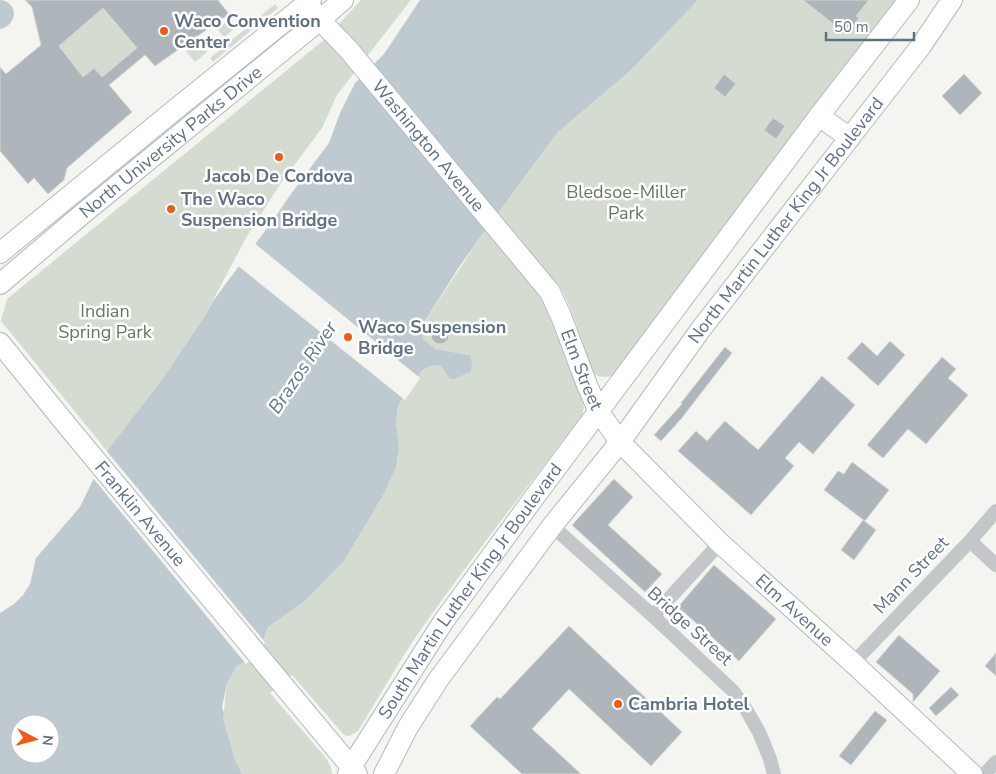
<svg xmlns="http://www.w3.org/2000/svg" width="996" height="774" font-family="'Nunito Sans',sans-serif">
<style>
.green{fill:#d4dcd1}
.water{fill:#bfc9d0;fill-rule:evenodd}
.pier{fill:#f4f5f0}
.building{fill:#aeb5bb;stroke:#d5d6d3;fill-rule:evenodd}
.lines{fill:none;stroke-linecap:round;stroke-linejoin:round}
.secondary-casing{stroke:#b5babf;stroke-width:22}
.street{stroke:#c3c7ca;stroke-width:14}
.secondary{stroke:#fff;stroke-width:20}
.poi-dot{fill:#f25a13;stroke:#fff;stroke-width:2}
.labels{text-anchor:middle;stroke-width:5;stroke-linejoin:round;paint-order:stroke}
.poi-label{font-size:18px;font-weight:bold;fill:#617184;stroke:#fff;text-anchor:start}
.street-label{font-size:18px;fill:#617184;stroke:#fff}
.park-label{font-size:18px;fill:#637a60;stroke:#fff}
.water-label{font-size:19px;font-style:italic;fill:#617a89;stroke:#fff}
</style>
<rect width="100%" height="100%" fill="#f4f5f0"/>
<path class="green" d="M361,0h50l-74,95 -15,33 -41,55 -34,53 -43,81 -41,61 -56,73 -106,-130 6,-22 318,-260z
M698,0h203l-286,375c-10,3 -16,3 -24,-3 -7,-28 -18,-62 -32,-87l-17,14 40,101 2,7 -2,9c-54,70 -109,140 -160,212 -23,33 -43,69 -64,103l-9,5 -5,-1 -52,-60 -22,18 56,65 5,9 1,7h-90l-7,-15 -12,-40 4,-35 9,-17 23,-14 9,-26 37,-26 39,-40 41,-69 11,-25 3,-19 -3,-26 2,-16 25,-36 10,-5 8,1 28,-11 -33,-6 -13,-10 -2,-12 55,-83 81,-111 74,-63z
M275,4l3,4 -65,54 -3,-4z
M103,8l34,40 -35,29 -8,-9 -11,9 -25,-33z
M230,19l7,8 -13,10 -7,-8z
M199,42l8,10 -12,10 -9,-11z"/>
<path class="water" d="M0,0c19,2 18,25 0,29z
M420,0h278l-67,70 -74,63 -96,131 -40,63 2,12 13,10 33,6 3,7 -1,9 -16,8h-5l-9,-13 -8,-1 -10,5 -11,14 -14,22 -2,16 3,26 -3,19 -11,25 -41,69 -39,40 -37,26 -9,26 -23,14 -9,17 -5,23 2,6 -1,6 12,40 7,15h-242v-161l14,-9 9,-9 7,-11 6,-26 44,-51 27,-56 56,-73 41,-61 9,-16 63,-85 17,-25 36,-48 11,-30 15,-30 29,-29zM20,724h30v30h-30z"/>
<path class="pier" d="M253,242l167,136 -15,22 -168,-135z
M105,449l160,193 -4,12 -15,10 -154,-187z"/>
<path class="building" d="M25,0h193l11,14 -74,52 -10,-11 -36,30 23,27 -65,56 -3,12 -16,14 -14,-16 -6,6 -28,-33v-84l6,7 35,-29 -9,-38zM103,8l34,40 -35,29 -8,-9 -11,9 -24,-31z
M803,0h66l-13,16 3,2 -13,16z
M724,74l12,10 -11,13 -11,-9z
M964,74l18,19 -22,22 -18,-19z
M773,118l12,8 -9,13 -12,-9z
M431 335a9 9 0 1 1 18 0a9 9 0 1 1-18 0Z
M890,341l15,14 -27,31 -31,-28 15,-16 15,14z
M725,347l7,6 -51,66 -20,22 -7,-6 28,-31 -1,-1z
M942,357l14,12 -8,9 20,17 -42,49 -18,-15 -25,29 -16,-13z
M822,376l33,29 -42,49 -14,-12 -14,16 9,8 -43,49 -73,-64 18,-20 11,10 18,-20 33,29z
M852,462l37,28 -24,31 -41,-31 14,-19 6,3z
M614,479l19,18 -25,28 54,49 -17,18 -73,-67z
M863,520l13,10 -22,30 -13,-10z
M714,565l62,54 -37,42 -61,-54z
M569,626l113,106 -31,34 -82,-77 -37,40 49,45h-59l-52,-48 27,-29 3,2z
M899,635l41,36 -27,31v-8l-37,-32z
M996,653v23l-11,-10z
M951,687l8,8 -23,21 -7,-8z
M875,711l12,9 -36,45 -12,-9z"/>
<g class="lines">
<defs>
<g id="secondary">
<path id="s1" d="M305,0l15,20 28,29 202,243 11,24 26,69 12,27 21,30 100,101 133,120 119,111"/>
<path d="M819,116l31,22"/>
<path d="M0,253l172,-141 139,-112"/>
<path id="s2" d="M0,284l80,-68 240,-196 23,-20"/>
<path id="s3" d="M0,343l69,85 288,346"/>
<path id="s4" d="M348,774l3,-7 92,-145 96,-131 280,-375 90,-116"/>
<path id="s5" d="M384,774l24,-47 30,-47 114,-154 68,-84 81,-113 220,-283 31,-46"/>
</g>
</defs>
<use href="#secondary" class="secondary-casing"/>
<path class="street" d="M552,526l101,90 80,75 14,20 12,21 11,27 4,15
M970,541l26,24
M653,616l67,-73
M853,663l117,-122 26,-30
M985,774l11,-12"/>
<use href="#secondary" class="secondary"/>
</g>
<g class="poi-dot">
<circle cx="164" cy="31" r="5"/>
<circle cx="279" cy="157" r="5"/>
<circle cx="171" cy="209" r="5"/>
<circle cx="348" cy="337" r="5"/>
<circle cx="618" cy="704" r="5"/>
</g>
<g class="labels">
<g class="poi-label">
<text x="174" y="27">Waco Convention<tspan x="174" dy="21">Center</tspan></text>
<text x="279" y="182" text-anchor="middle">Jacob De Cordova</text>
<text x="181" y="205">The Waco<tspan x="181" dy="21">Suspension Bridge</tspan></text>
<text x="358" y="333">Waco Suspension<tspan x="358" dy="21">Bridge</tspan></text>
<text x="628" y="710">Cambria Hotel</text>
</g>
<g class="street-label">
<text dy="6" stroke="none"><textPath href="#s2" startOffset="222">North University Parks Drive</textPath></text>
<text dy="6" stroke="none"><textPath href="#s1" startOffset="191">Washington Avenue</textPath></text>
<text dy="6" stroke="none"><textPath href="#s5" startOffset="685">North Martin Luther King Jr Boulevard</textPath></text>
<text dy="6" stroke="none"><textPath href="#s1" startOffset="465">Elm Street</textPath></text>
<text dy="6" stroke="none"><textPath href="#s3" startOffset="221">Franklin Avenue</textPath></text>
<text transform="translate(911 575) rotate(-46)" y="6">Mann Street</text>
<text dy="6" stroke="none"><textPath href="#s4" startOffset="220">South Martin Luther King Jr Boulevard</textPath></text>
<text dy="6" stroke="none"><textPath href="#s1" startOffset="790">Elm Avenue</textPath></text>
<text transform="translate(690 626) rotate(42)" y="6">Bridge Street</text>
</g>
<g class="park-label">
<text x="626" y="198">Bledsoe-Miller<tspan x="626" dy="21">Park</tspan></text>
<text x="105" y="317">Indian<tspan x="105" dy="21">Spring Park</tspan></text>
</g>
<g class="water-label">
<text transform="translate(302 367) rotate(-56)" y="7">Brazos River</text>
</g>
</g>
<g transform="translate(35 739) rotate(96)"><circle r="24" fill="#ffffff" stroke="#c0c6ce"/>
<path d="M0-4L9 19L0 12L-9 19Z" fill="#f25a13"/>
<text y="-8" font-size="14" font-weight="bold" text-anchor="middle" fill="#617184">N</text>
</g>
<path d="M826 32v8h88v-8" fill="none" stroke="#617184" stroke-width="2.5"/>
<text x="834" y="32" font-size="15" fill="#617184" stroke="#ffffff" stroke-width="4" paint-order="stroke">50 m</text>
</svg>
